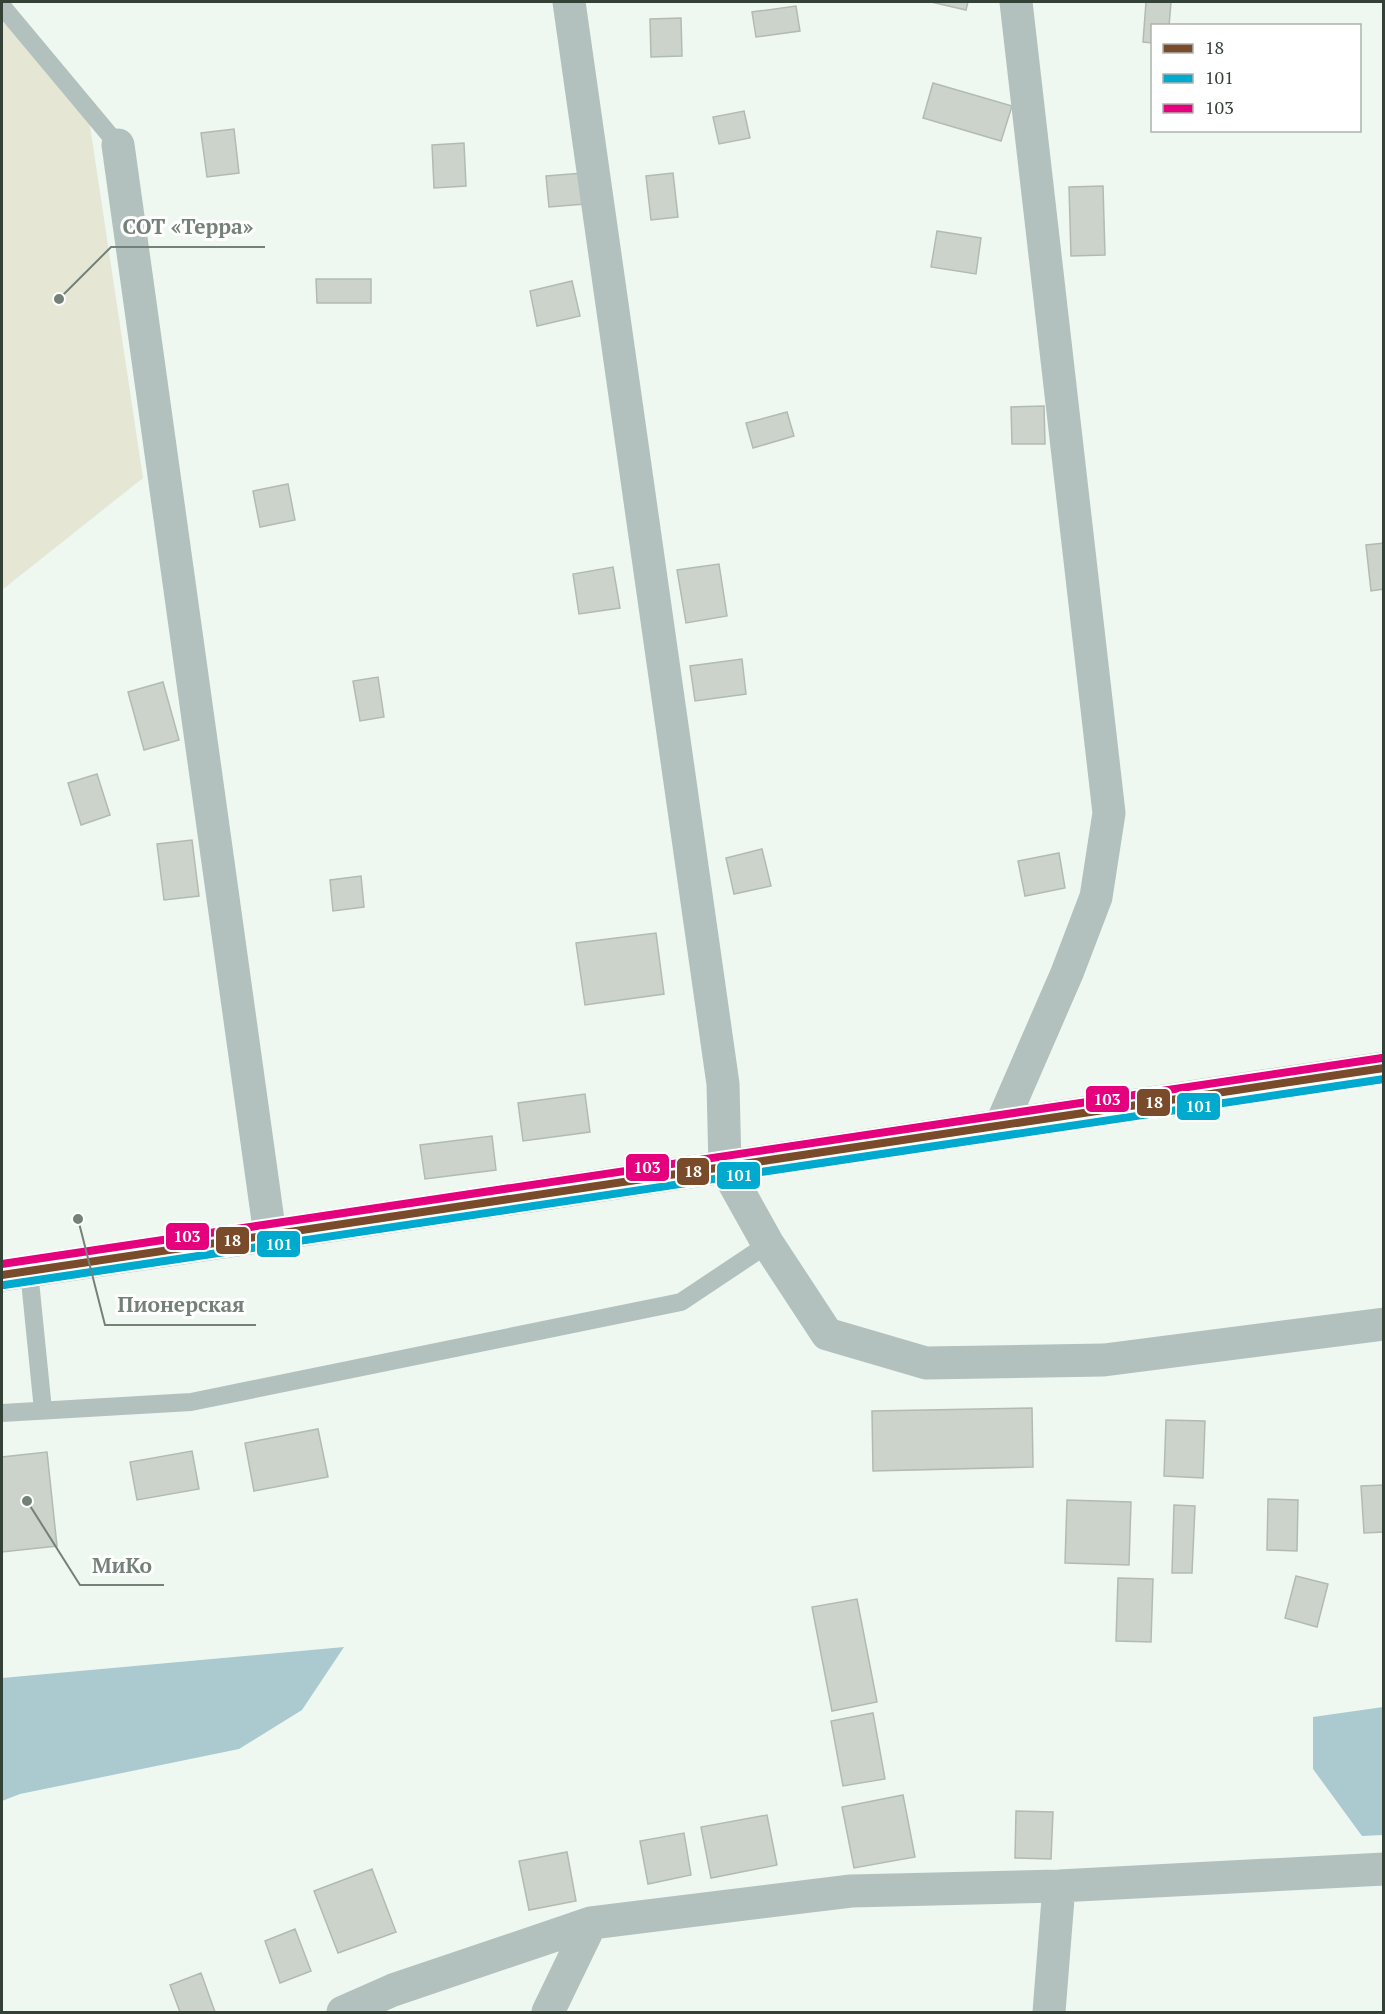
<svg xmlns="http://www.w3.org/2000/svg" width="1385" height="2014" font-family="'PT Serif',serif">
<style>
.green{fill:#e6e6d5}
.water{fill:#aacad0}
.building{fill:#ccd3ca;stroke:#b4bab1;stroke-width:1.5}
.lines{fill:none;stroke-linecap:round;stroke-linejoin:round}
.service{stroke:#b2c1be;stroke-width:18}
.minor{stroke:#b2c1be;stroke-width:33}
.secondary{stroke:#a4b6b3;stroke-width:33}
.bus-1-casing{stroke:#fff;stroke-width:12}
.bus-2-casing{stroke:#fff;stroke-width:12}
.bus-3-casing{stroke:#fff;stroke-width:12}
.bus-1{stroke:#7a4b2a;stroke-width:8}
.bus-2{stroke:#00a9ce;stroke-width:8}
.bus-3{stroke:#e5007d;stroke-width:8}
.leader{fill:none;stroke:#748178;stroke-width:2}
.callout-dot{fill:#748178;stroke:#fff;stroke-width:2}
.callout-label{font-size:21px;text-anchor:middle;font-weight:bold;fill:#748178;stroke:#fff;stroke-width:6;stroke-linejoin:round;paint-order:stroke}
.line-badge{stroke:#fff;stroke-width:2}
.badge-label{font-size:16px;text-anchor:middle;font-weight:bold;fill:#fff}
</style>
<rect width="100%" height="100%" fill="#eef8f1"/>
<path class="green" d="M2,18l87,101 54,359 -141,112z"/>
<path class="water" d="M344,1647l-42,63 -63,39 -219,45 -18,7v-123z
M1383,1707v128l-21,1 -49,-67v-52z"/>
<path class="building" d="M931,2h37l-2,8z
M1146,2h25l-2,24h-17v17l-9,-1z
M796,6l4,25 -44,6 -4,-25z
M681,18l1,38 -31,1 -1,-38z
M933,83l79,23 -11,35 -78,-23z
M744,111l6,27 -31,6 -6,-27z
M234,129l5,44 -32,4 -6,-44z
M464,143l2,43 -32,2 -2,-43z
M583,173l2,31 -36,3 -3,-31z
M673,173l5,44 -27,3 -5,-44z
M1103,186l2,69 -34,1 -2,-69z
M937,231l44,7 -5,36 -45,-7z
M316,279h55v24h-54z
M572,281l8,35 -43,10 -7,-35z
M1044,406l1,38h-33l-1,-37z
M787,412l7,24 -41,12 -7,-25z
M288,484l7,36 -35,7 -7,-36z
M1384,543v46l-13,2 -5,-46z
M719,564l8,52 -41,7 -9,-53z
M613,567l7,41 -41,6 -6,-40z
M742,659l4,35 -51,7 -5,-35z
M378,677l6,40 -24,4 -7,-40z
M163,682l16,58 -35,10 -16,-58z
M97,774l13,41 -29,10 -13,-42z
M192,840l7,56 -35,4 -7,-56z
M762,849l9,37 -37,8 -8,-36z
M1059,853l6,35 -40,8 -7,-35z
M361,876l3,31 -31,4 -3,-31z
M656,933l8,61 -79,11 -9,-62z
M585,1094l5,38 -67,9 -5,-38z
M492,1136l4,34 -71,9 -5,-34z
M1032,1408l1,59 -160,4 -1,-60z
M1166,1420l39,1 -2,57 -39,-2z
M318,1429l10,48 -74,14 -9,-48z
M192,1451l7,38 -62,11 -7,-38z
M47,1452l10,94 -55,6v-95z
M1384,1485v47l-20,1 -3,-47z
M1268,1499l30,1 -1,51 -30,-1z
M1067,1500l64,2 -2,63 -64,-2z
M1174,1505l21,1 -3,67h-20z
M1296,1576l32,8 -11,43 -32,-9z
M1118,1578l35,1 -2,63 -35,-1z
M857,1599l20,103 -45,9 -20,-104z
M873,1713l12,66 -42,7 -12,-65z
M903,1795l12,62 -61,11 -12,-61z
M1016,1811l37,1 -2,47 -36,-1z
M767,1815l10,50 -66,13 -10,-51z
M684,1833l7,42 -43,9 -8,-43z
M567,1852l9,49 -47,9 -10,-49z
M372,1869l24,63 -58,21 -24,-62z
M295,1929l16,42 -31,12 -15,-42z
M201,1973l14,39h-35l-10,-27z"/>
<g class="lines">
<path class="service" d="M2,6l116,139
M29,1271l14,139
M2,1413l189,-11 490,-100 87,-58"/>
<path class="minor" d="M569,2l154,1082 2,83 43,77 59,90 99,29 178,-3 280,-36
M118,145l152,1090
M1001,1125l66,-152 29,-76 13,-84 -93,-811
M343,2012l50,-22 198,-67 260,-32 208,-5 325,-17
M548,2012l43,-89
M1049,2012l10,-126"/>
<path class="secondary" d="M2,1275l1382,-207"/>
<defs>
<path id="bus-1" d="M2,1275l1382,-207"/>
<path id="bus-2" d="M4,1285l1380,-206"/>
<path id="bus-3" d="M2,1264l1380,-206"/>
</defs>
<use href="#bus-1" class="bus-1-casing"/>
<use href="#bus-2" class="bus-2-casing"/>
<use href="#bus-3" class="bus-3-casing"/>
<use href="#bus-1" class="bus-1"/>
<use href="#bus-2" class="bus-2"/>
<use href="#bus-3" class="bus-3"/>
</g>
<path class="leader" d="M59 299L111 247H265M78 1219L105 1325H256M27 1501L80 1585H164"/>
<g class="callout-dot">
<circle cx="59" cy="299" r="6"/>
<circle cx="78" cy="1219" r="6"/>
<circle cx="27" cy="1501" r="6"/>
</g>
<g class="callout-label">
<text x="188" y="234">СОТ «Терра»</text>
<text x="181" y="1312">Пионерская</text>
<text x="122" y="1573">МиКо</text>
</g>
<g class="line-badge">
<rect x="1085" y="1085" width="45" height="28" rx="6" fill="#e5007d"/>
<rect x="1136" y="1088" width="35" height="29" rx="6" fill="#7a4b2a"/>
<rect x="1176" y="1092" width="45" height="29" rx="6" fill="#00a9ce"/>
<rect x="625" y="1153" width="45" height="29" rx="6" fill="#e5007d"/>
<rect x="676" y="1157" width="34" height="29" rx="6" fill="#7a4b2a"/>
<rect x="716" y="1161" width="45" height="29" rx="6" fill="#00a9ce"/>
<rect x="165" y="1222" width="45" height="29" rx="6" fill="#e5007d"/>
<rect x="215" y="1226" width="35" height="29" rx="6" fill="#7a4b2a"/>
<rect x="256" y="1230" width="45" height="28" rx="6" fill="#00a9ce"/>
</g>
<g class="badge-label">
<text x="1107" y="1105">103</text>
<text x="1154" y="1108">18</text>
<text x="1199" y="1112">101</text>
<text x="647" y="1173">103</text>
<text x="693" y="1177">18</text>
<text x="739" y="1181">101</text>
<text x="187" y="1242">103</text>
<text x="232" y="1246">18</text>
<text x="279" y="1250">101</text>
</g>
<rect width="1385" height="2014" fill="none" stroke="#334137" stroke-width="6"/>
<rect x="1151" y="24" width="210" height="108" fill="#ffffff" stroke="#adb3af" stroke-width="1.5"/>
<rect x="1163" y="44" width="30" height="9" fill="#7a4b2a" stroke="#adb3af" stroke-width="1.5"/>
<text x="1205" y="54" font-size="18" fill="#334137">18</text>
<rect x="1163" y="74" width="30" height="9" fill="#00a9ce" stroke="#adb3af" stroke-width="1.5"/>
<text x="1205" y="84" font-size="18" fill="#334137">101</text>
<rect x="1163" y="104" width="30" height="9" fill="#e5007d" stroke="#adb3af" stroke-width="1.5"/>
<text x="1205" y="114" font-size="18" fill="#334137">103</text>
</svg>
